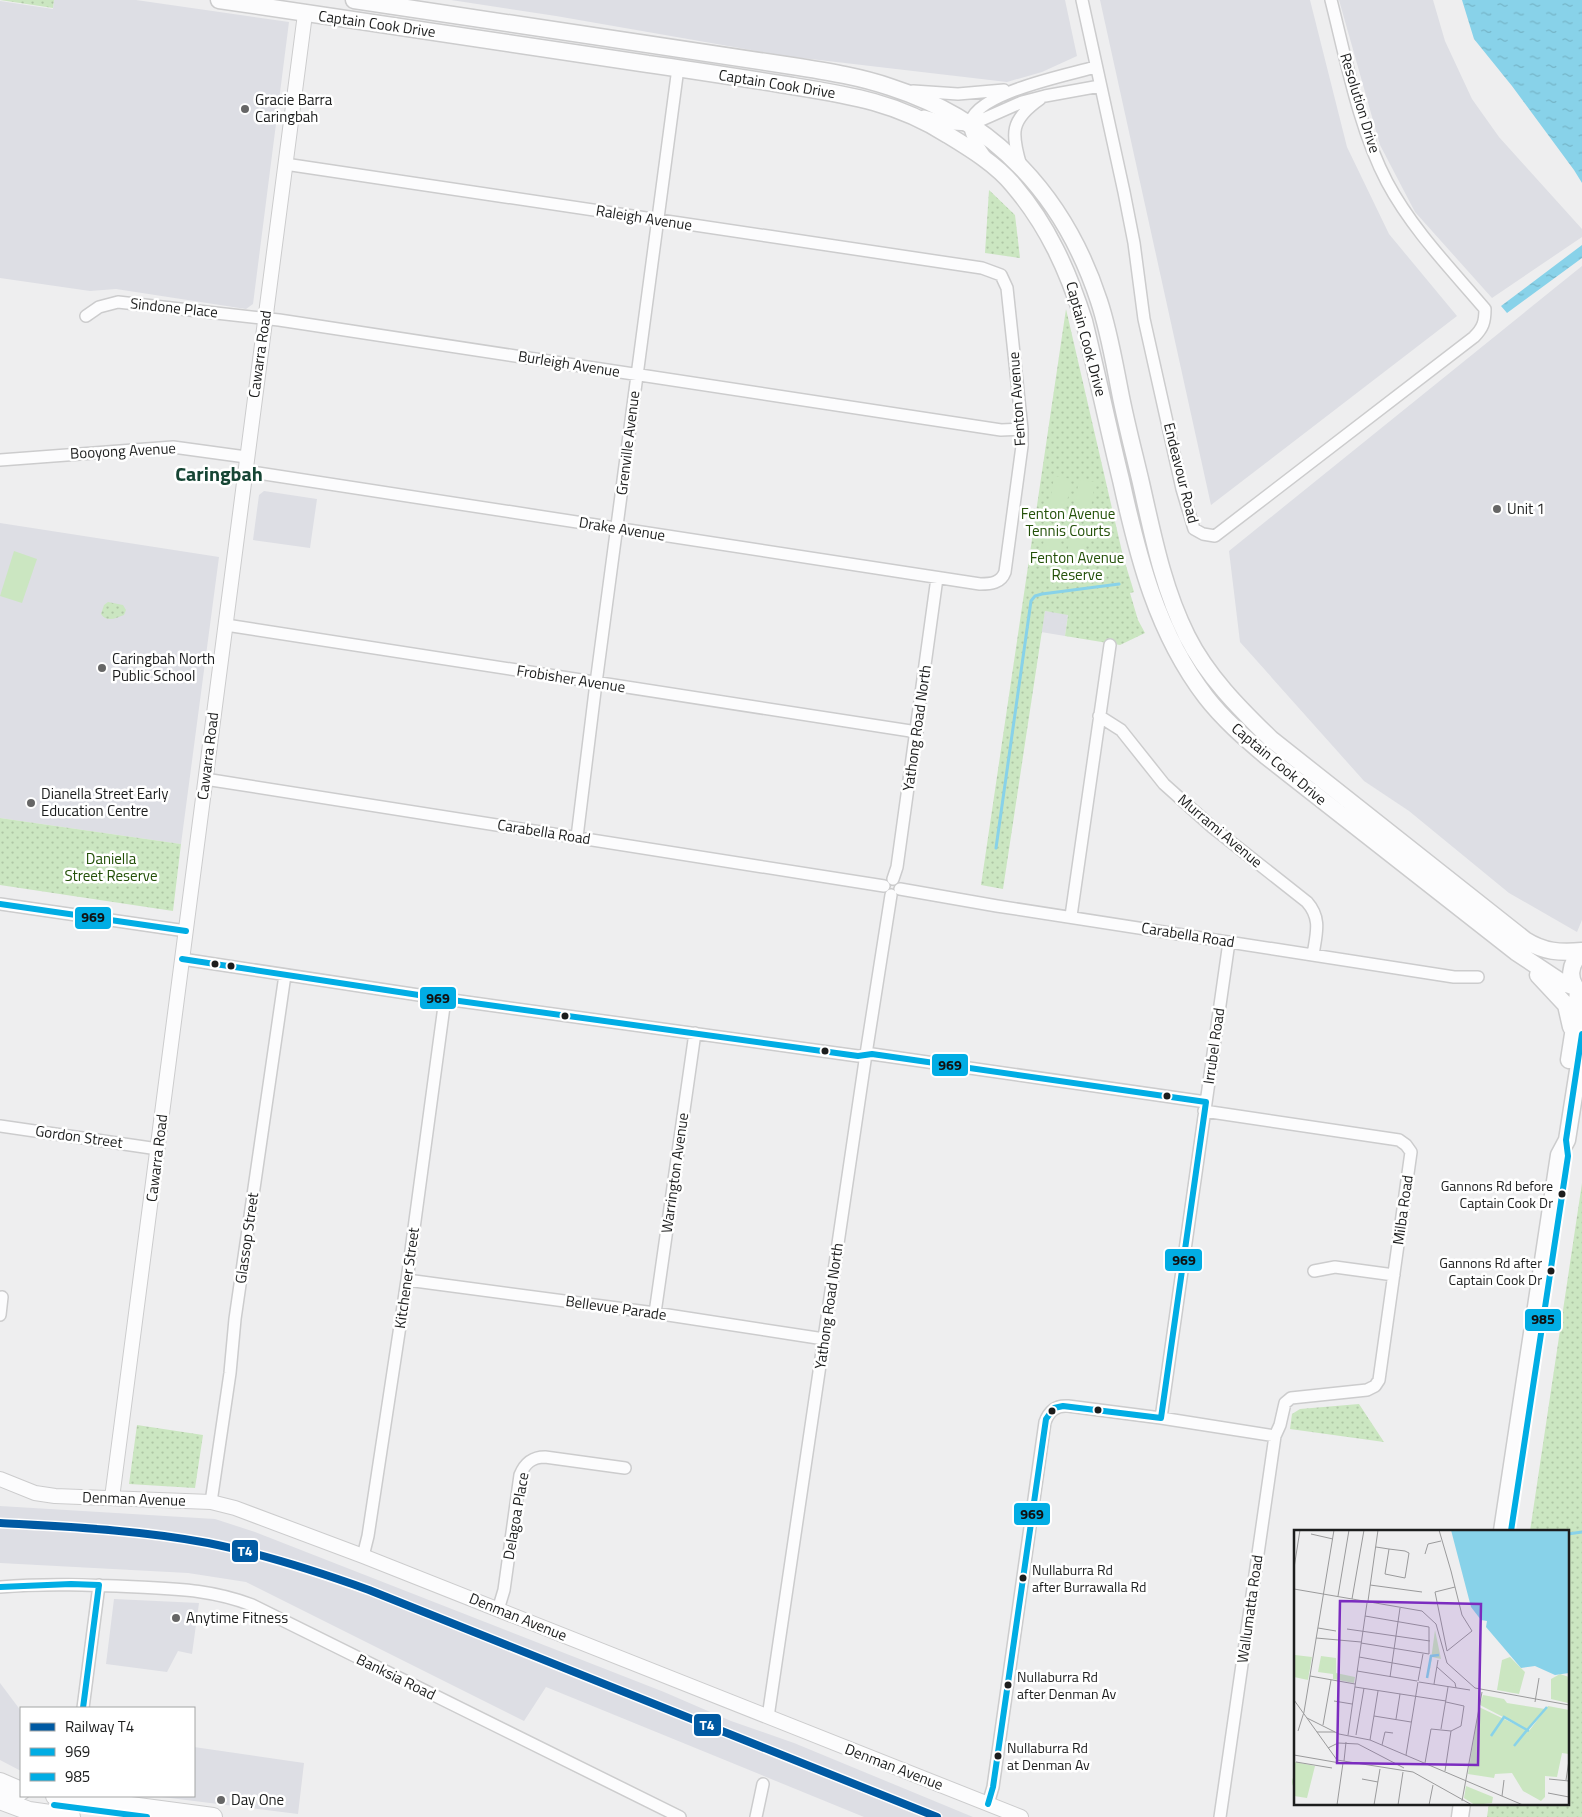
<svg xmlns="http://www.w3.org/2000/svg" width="1582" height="1817" font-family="'Titillium Web',sans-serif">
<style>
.built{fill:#dddee4}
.green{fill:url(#green-dots)}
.pitch{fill:#cbe6c1}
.water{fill:url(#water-ripples)}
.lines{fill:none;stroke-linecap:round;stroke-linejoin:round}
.stream{stroke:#88d2e9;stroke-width:3}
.minor-casing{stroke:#cccccd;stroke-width:14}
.tertiary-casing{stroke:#cccccd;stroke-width:16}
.secondary-casing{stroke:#cccccd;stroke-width:19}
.primary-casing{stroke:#cccccd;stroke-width:20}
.minor{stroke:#fcfcfd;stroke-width:11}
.tertiary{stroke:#fcfcfd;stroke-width:14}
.secondary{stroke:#fcfcfd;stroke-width:16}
.primary{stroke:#fcfcfd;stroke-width:18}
.bus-1-casing{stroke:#fff;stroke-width:10}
.bus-2-casing{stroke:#fff;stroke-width:10}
.bus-1{stroke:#01ade4;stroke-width:6}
.bus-2{stroke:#01ade4;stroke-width:6}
.rail-1-casing{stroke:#fff;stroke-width:11}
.rail-1{stroke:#005aa3;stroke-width:8}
.poi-dot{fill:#666;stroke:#fff;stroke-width:2}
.bus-dot{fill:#1c1d1d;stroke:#fff;stroke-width:2}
.labels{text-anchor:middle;stroke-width:5;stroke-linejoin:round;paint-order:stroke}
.bus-label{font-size:14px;fill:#1c1d1d;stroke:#fff;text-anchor:start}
.street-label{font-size:15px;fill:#1c1d1d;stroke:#fff}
.poi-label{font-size:15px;fill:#1c1d1d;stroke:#fff;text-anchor:start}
.park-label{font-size:15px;fill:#235008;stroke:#fff}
.district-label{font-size:20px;font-weight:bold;fill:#164534;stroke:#fff}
.inset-river{fill:none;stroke:#88d2e9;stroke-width:2.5}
.inset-road{fill:none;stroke:#9a9a9b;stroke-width:1}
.view{fill:#7b2cbf;fill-opacity:0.15;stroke:#7b2cbf;stroke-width:2.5}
.inset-edge{fill:none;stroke:#1c1d1d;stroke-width:2.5}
.line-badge{stroke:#fff;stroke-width:2}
.badge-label{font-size:14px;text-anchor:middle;font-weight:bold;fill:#fff}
.pale-badge-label{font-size:14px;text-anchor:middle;font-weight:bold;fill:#111}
</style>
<defs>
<pattern id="green-dots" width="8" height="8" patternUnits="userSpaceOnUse" patternTransform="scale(1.25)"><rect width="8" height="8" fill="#cbe6c1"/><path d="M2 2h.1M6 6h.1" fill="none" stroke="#aec5a5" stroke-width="1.8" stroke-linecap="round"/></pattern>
<pattern id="water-ripples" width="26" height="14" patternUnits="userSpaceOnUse" patternTransform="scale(1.25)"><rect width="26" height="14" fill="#88d2e9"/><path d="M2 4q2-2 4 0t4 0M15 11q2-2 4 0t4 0" fill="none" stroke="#75b4c7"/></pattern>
</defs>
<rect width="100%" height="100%" fill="#eeeeef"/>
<path class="built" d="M54,0h82l153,22 -36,282 -7,5 -130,-20 -26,2 -90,-13v-277l53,8z
M451,0h614l12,56 -35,16 -35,10 -222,-26 -229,-40z
M1100,0h210l37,147 42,87 68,82 -246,189z
M1339,0h94l12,41 27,58 27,38 83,92v8l-90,61 -77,-86 -35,-67z
M1582,266v654l-5,12 -68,-39 -100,-82 -45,-30 -124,-139 -11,-91z
M264,491l53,8 -7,49 -57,-8 6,-45z
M0,523l219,34 -38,287 -181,-26z
M1045,611l23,3 -3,22 -24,-4z
M0,1506l215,13 40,13 409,160 67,29 63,22 179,74h-109l-318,-130 -22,34 -278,-139 -58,-9 -188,-10z
M114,1599l85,4 -7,51 -14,-3 -11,21 -61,-8z
M0,1683l21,28v60l-21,-11z
M194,1747l110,16 -6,51 -144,-18h40z"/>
<path class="green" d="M0,0h54l-1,8z
M989,190l26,25 5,43 -35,-5z
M1066,309l57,247 11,36 -4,1 8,27 7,13 -25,12 -55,-9 3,-21 -23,-4 -42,278 -22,-4z
M108,602l15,3 3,5 -2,5c-8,3 -17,8 -23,-1l3,-9z
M0,818l181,26 -8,67 -173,-26z
M1582,1183v634h-95l2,-14h79v-272h-38z
M1359,1404l25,38 -94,-13 2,-15 8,-5z
M137,1425l66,10 -8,53 -66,-4z"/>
<path class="pitch" d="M1054,476l17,3 -6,36 -16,-3z
M1079,480l16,2 -6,36 -16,-3z
M1046,528l17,2 -6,36 -17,-3z
M1071,531l16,3 -6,35 -16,-2z
M14,551l23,8 -15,44 -22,-7z"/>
<path class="water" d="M1462,0h120v183l-8,-13 -62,-84 -38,-47z
M1582,245v13l-75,55 -6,-7z"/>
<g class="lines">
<path class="stream" d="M996,848l35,-247 4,-5 7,-2 77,-10
M1568,1534l14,-2"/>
<defs>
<path id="minor" d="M1082,0l42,192 10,51 10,76 38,170 12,40 9,5 12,2 259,-199c9,-9 11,-15 11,-28 -34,-40 -73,-80 -98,-127 -28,-53 -41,-123 -56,-182
M913,91l45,3 46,-4
M924,116l29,8 17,1 52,-23 23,-6 55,-10
M985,156c-6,-9 -15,-20 -15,-31 2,-32 99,-50 125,-58
M1021,166c-10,-33 -11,-46 19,-67
M86,316l13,-9 19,-5 161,18 722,110 21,-1
M0,460l173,-13 73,10
M245,471l735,113c11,0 21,-1 25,-12l17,-126v-17l-15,-141 -6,-13 -19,-7 -697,-104
M226,625l691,107
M1099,716l22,14 43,54 48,43 95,75c15,17 9,32 6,53
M205,779l679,107
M577,837l19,-154 82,-615
M893,879l4,-12 40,-289
M900,889l97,17 457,71h24
M0,904l186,27
M1071,916l39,-271
M182,959l263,40 413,57 14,-2 334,48
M1204,1111l195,29 7,5 5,7 -32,228 -4,6 -8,4 -76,8 -6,5 -5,22 -5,11 -55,381
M0,1126l158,23
M1314,1271l21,-4 59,8
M407,1280l248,33 169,26
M655,1313l40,-280
M0,1315l2,-18
M1161,1418l68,-476
M211,1502l19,-129 5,-54 50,-344
M363,1556l5,-20 39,-256 38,-281
M0,1587c46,-4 92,-2 138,0 41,2 75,3 114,18l428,212
M498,1610l6,-20 16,-115c5,-12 12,-18 25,-18l80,11
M83,1708l16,-123
M768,1717l98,-663 25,-159
M988,1804l5,-17 52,-365c4,-11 11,-17 23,-16l93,12 114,18
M756,1817l7,-33"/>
<path id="tertiary" d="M0,1479l35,14 20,3 156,6 24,6 128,48 658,261
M112,1498l193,-1484"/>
<path id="secondary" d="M219,0c143,22 286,43 429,64 44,6 88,13 132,20 61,10 114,16 168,51 23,14 49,30 66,51 34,40 54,85 70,135 13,53 24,106 37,159 17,77 36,153 85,217 17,22 39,41 60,59l250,196 45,30 14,5
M354,0l445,67c31,5 62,10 91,20 106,34 175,110 209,214 10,30 15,61 21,91 6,31 14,61 21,91 12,53 22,105 46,153 20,40 52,72 84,103l254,201c19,12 35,13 57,11
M1538,975l28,30 5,22
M1580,992c-13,-11 -11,-29 2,-39
M1569,1060l7,-45 2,-25
M1502,1531l57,-376 8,-15 15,-95
M1460,1817l2,-14"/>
<path id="primary" d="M0,1782l21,9
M55,1796l158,21
M0,1800l29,11 42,6"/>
</defs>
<use href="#minor" class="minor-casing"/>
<use href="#tertiary" class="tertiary-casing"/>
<use href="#secondary" class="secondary-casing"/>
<use href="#primary" class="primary-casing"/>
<use href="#minor" class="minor"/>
<use href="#tertiary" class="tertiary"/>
<use href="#secondary" class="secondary"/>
<use href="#primary" class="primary"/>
<defs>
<path id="bus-1" d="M0,904l186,27
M182,959l263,40 413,57 14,-2 334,48
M1161,1418l45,-316
M0,1587l71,-3 28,1
M83,1708l16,-123
M988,1804l5,-17 53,-368 8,-11 9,-2 98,12"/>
<path id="bus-2" d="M1511,1531l57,-375 -2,-16 16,-106
M54,1805l93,12"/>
</defs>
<use href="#bus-1" class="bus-1-casing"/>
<use href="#bus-2" class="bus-2-casing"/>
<use href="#bus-1" class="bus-1"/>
<use href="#bus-2" class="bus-2"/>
<defs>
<path id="rail-1" d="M0,1523c70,4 140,7 208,20 55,11 108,28 161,47l568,227"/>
</defs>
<use href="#rail-1" class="rail-1-casing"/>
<use href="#rail-1" class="rail-1"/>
</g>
<g class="poi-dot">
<circle cx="245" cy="109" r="5"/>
<circle cx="1497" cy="509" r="5"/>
<circle cx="102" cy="668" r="5"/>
<circle cx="31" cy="803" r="5"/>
<circle cx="176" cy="1618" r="5"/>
<circle cx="221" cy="1800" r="5"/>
</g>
<g class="bus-dot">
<circle cx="215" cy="964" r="4.5"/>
<circle cx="231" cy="966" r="4.5"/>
<circle cx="565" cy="1016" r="4.5"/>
<circle cx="825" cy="1051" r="4.5"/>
<circle cx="1167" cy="1096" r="4.5"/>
<circle cx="1562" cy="1194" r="4.5"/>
<circle cx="1551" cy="1271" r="4.5"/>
<circle cx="1098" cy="1410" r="4.5"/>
<circle cx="1052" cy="1411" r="4.5"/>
<circle cx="1023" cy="1578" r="4.5"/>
<circle cx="1008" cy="1685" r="4.5"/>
<circle cx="998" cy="1756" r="4.5"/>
</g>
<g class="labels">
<g class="bus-label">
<text x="1553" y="1191" text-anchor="end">Gannons Rd before<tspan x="1553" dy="17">Captain Cook Dr</tspan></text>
<text x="1542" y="1268" text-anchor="end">Gannons Rd after<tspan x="1542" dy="17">Captain Cook Dr</tspan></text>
<text x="1032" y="1575">Nullaburra Rd<tspan x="1032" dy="17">after Burrawalla Rd</tspan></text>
<text x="1017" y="1682">Nullaburra Rd<tspan x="1017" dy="17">after Denman Av</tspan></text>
<text x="1007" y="1753">Nullaburra Rd<tspan x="1007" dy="17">at Denman Av</tspan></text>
</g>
<g class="street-label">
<text transform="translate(377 24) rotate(8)" y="5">Captain Cook Drive</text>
<text transform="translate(777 84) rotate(9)" y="5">Captain Cook Drive</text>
<text transform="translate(1360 103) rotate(73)" y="5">Resolution Drive</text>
<text transform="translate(644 218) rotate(9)" y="5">Raleigh Avenue</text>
<text transform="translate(174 308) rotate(6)" y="5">Sindone Place</text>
<text transform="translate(1086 339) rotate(75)" y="5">Captain Cook Drive</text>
<text transform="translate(260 354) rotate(-82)" y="5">Cawarra Road</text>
<text transform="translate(569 364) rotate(9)" y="5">Burleigh Avenue</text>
<text transform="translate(1017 399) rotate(-94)" y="5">Fenton Avenue</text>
<text transform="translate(628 443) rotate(-83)" y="5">Grenville Avenue</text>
<text transform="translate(123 451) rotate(-3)" y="5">Booyong Avenue</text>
<text transform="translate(1181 473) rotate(76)" y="5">Endeavour Road</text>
<text transform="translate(622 529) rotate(9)" y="5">Drake Avenue</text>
<text transform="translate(571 679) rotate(9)" y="5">Frobisher Avenue</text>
<text transform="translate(917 728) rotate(-82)" y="5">Yathong Road North</text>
<text transform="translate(208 756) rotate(-83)" y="5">Cawarra Road</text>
<text transform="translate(1279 764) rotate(40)" y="5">Captain Cook Drive</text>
<text transform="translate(1220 831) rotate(40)" y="5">Murrami Avenue</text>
<text transform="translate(544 832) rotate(9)" y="5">Carabella Road</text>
<text transform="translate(1188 935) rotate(9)" y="5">Carabella Road</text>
<text transform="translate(1214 1046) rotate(-82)" y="5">Irrubel Road</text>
<text transform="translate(79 1137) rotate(8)" y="5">Gordon Street</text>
<text transform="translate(157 1158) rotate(-83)" y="5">Cawarra Road</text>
<text transform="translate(675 1173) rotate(-82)" y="5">Warrington Avenue</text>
<text transform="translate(1403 1210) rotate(-82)" y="5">Milba Road</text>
<text transform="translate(247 1238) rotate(-82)" y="5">Glassop Street</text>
<text transform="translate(407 1278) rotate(-82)" y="5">Kitchener Street</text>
<text transform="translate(829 1306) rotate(-82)" y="5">Yathong Road North</text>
<text transform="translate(616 1308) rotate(8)" y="5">Bellevue Parade</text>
<text transform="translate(134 1499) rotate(2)" y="5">Denman Avenue</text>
<text transform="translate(516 1516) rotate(-80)" y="5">Delagoa Place</text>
<text transform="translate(1250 1609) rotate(-82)" y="5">Wallumatta Road</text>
<text transform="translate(518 1617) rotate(22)" y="5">Denman Avenue</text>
<text transform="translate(396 1677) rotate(26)" y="5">Banksia Road</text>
<text transform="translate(894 1767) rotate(21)" y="5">Denman Avenue</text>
</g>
<g class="poi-label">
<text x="255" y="105">Gracie Barra<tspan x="255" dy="17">Caringbah</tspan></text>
<text x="1507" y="514">Unit 1</text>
<text x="112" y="664">Caringbah North<tspan x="112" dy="17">Public School</tspan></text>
<text x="41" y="799">Dianella Street Early<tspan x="41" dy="17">Education Centre</tspan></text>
<text x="186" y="1623">Anytime Fitness</text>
<text x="231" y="1805">Day One</text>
</g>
<g class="park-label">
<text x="1068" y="519">Fenton Avenue<tspan x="1068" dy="17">Tennis Courts</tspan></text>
<text x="1077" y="563">Fenton Avenue<tspan x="1077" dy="17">Reserve</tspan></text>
<text x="111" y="864">Daniella<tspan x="111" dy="17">Street Reserve</tspan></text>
</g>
<g class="district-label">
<text x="219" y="481">Caringbah</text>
</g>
</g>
<g transform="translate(1294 1530)">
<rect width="275" height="275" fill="#eeeeef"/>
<path d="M141,100l6,29 -9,-2 -4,25zM0,117l1,8 17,2 -4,23 -14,-3zM27,126l15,2v15l19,4 -1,6 -21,-4v-5l-15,-2zM216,127l15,15 -6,22 -22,-4 5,-30zM254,176l21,4v44l-7,-1 -5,24 -12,-1v21l-4,4 -18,-10 -11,-18 -17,1 -1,4 -26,-4 11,-67 50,24zM1,232l20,4 -8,32 -13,-2zM172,256l27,11 -1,6 -17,2 -11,-7z" fill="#cbe6c1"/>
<path d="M27 135a6 6 0 1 1 12 0a6 6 0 1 1-12 0ZM209,131l10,2 -1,8 10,2 -2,13 -10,-2 1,-12 -2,13 10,2 -1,6 -9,-1v-6l-1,4 -10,-2zM266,144l9,3 -1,26 -17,-4v-20zM189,165l21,4 3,4 38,6 -17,21 -48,-25zM-2 252a9 9 0 1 1 18 0a9 9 0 1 1-18 0Z" fill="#cbe6c1"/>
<path d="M157,0h118v143l-14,2 -20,-9 -14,2 -35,-41 1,-6 -6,-1 -10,-13z" fill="#88d2e9"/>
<path class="inset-river" d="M133,148l4,-22 8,-1M235,201l-2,-1 20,-23M197,206l13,-19 23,13 -13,16"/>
<path class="inset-road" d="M145,0l12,41 11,44 10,16 -25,20 -12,-59 20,-5M17,4l22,5M82,17l13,2 16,2 4,2 -4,25 -20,-4 4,-25M131,24l3,-10 13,-3M0,38l6,-38M76,55l52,7M0,59l128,22 14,13 11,39 28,25 94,17M44,66l11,-66M58,69l12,-69M74,71l10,-71M24,98l18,3M53,99l83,12M22,108l45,4M67,113l68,11v-27l-64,-11M65,127l62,11M143,137l18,16 1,5M63,141l60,10M16,146l45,8M96,147l10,-69M124,151l5,-27M125,152l51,8M140,154l4,-24M61,157l91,14M0,170l43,60 76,12 59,33M40,171l18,3M241,172l4,-24M80,186l37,6M13,188l32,16 31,6 153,65M102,189l4,-25M29,195l8,-45M147,199l7,-42M4,201l6,-19 30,-182M23,202h18M54,205l19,-132M62,205l8,-47M76,210l8,-49M88,215l3,-13 8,1M34,218l10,-5 20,1 46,24M0,225l46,8M112,225l12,-73M50,231l2,-19M2,232l36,6M131,233l6,-34 20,2M151,241l6,-40 10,-5 3,-20 -18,-4M68,249l16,3M255,249l20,2M272,250l3,-20M254,263l21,4M208,266l2,-16M168,271l20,-109M43,275l6,-42M80,275l6,-36M104,275l5,-33M135,275l4,-20"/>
<path class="view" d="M46,71l141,3 -3,161 -141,-2z"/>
<rect width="275" height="275" class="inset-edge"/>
</g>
<g class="line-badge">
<rect x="74" y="906" width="38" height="24" rx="5" fill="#01ade4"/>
<rect x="419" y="986" width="38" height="24" rx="5" fill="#01ade4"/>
<rect x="931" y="1053" width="38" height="24" rx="5" fill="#01ade4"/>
<rect x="1164" y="1248" width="39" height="24" rx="5" fill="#01ade4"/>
<rect x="1524" y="1308" width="38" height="24" rx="5" fill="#01ade4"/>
<rect x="1013" y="1502" width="38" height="24" rx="5" fill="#01ade4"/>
<rect x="231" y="1539" width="28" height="24" rx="5" fill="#005aa3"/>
<rect x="693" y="1713" width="29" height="24" rx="5" fill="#005aa3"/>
</g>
<g class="badge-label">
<text x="245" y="1556">T4</text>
<text x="707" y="1730">T4</text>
</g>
<g class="pale-badge-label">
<text x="93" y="922">969</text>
<text x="438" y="1003">969</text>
<text x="950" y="1070">969</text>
<text x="1184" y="1265">969</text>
<text x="1543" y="1324">985</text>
<text x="1032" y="1519">969</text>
</g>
<rect x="20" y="1707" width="175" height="90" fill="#ffffff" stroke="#a4a5a5"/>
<rect x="30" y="1723" width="25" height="8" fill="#005aa3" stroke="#a4a5a5"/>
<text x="65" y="1732" font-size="15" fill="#1c1d1d">Railway T4</text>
<rect x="30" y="1748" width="25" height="8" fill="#01ade4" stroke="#a4a5a5"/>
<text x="65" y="1757" font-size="15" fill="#1c1d1d">969</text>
<rect x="30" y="1773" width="25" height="8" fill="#01ade4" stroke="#a4a5a5"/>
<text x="65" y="1782" font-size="15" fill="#1c1d1d">985</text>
</svg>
